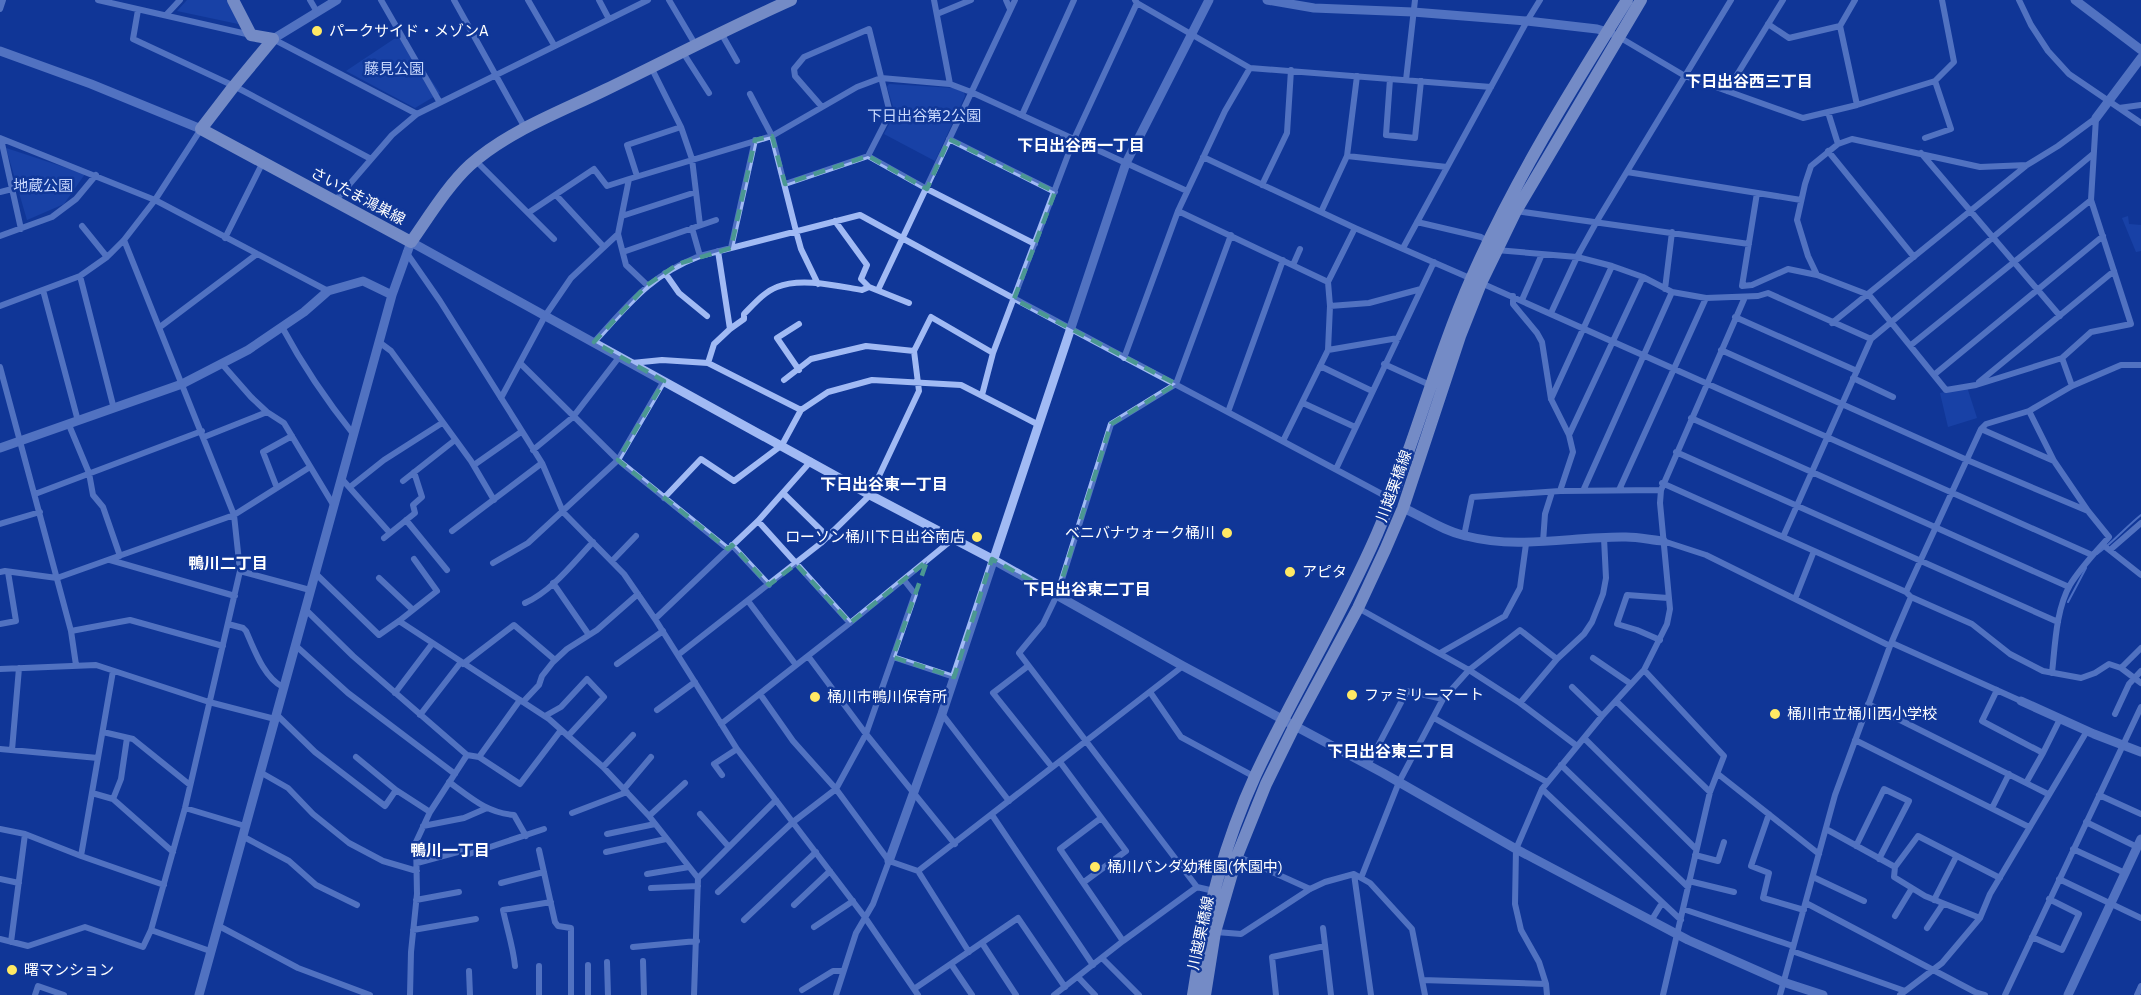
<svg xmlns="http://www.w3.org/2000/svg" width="2141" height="995" font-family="'IBM Plex Sans','Noto Sans JP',sans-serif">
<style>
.green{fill:#224fb8}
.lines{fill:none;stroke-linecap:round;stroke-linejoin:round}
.stream{stroke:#92b2f8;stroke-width:2}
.minor{stroke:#a1baf4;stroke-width:6}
.tertiary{stroke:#a1baf4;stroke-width:9}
.primary{stroke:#eef2ff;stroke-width:12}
.marked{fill:none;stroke:#4b9892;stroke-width:4.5;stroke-dasharray:12 8;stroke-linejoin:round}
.poi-dot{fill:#ffe964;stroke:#103798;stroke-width:2}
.labels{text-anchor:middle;stroke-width:5;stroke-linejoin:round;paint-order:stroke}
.poi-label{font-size:15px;fill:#fff;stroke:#103798;text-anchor:start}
.park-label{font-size:15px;fill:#c9d9fe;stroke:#103798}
.street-label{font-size:15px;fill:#fff;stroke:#103798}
.neighbourhood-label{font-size:16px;font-weight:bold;fill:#fff;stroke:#103798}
</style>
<rect width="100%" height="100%" fill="#103798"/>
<path class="green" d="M187,0h44l12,25 -66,-14z
M400,35l40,58 -25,15 -69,-37z
M889,84l64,4 11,4 1,4 -30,65 -51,-27 11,-21 -8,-26z
M6,148l79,26 -21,30 -37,16z
M2128,216l1,8 12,1v26l-5,1 -14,-34z
M1967,387l10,31 -29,9 -8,-34z"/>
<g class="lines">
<path class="stream" d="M2097,554c16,-12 29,-27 44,-39
M2068,602l18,-34"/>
<path class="minor" d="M98,0l153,35
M310,0l7,12
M381,0l58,101
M454,0l71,128
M528,0l26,45
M599,0l10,19
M669,0l26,44
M934,0l16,84
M1006,0l4,9
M1135,0l2,3 113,65
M1855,0l-15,26 17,79
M2019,0l12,25 17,26 21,23 72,49
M0,9l3,-9
M138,10l-5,29 101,47 137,73
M937,14l34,-14
M166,15l14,-15
M1527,21l13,-21
M1768,24l21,14 51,-12
M721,33l16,28
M1619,37l66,39 118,42 54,-13 78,-24 19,-19 -12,-62
M273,39l144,75
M682,51l27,42
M651,67l30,60 11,32 8,66
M1390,79l-4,56 29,3 6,-57
M1406,80l9,-80
M1727,91l56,-91
M750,94l22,42 24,95 5,18 17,35
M822,107l-27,-31 -1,-7 10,-12 65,-28 21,84 -22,43
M2119,108l22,-3
M1828,112l10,32
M1022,115l52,-115
M0,138l155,62 173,91
M1925,138l26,-9 -16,-48
M1,139l20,90
M949,139l106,53
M1828,151l86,106
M1921,153l139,163
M1347,156l100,11
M1203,157l152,71 117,51
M476,161l78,78
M2027,165l-47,2 -128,-28 -14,5 -27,22 -6,18 -8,36 11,36 9,19 52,20 77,95 30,-5 86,-27 29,-26 40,-8 -40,-124 5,-82
M1627,172l174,28
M637,176l-10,-31 54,-18
M785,184l83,-28 59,33 108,55
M1262,185l25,-52 4,-63
M0,192l12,-3
M1757,193l-15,93 10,-1 36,-16 29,6
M556,195l48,52
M335,201l57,-66 25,-21 231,-114
M1178,211l150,71
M1516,211l233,33
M1321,212l26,-56 10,-80
M528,213l66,-44 13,17 22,-7
M622,216l74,-24
M835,221l32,44 -6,14 8,8 40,16
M1417,222l64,15 7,4
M82,226l25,31
M692,228l8,28
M0,236l52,-19 24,-18 20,-24
M225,238l38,-76
M124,240l110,275 6,56 -55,237 -34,122
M731,248l24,-108
M1403,248l124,-227
M1496,250l81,7 35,9 31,11 29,15 34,6 52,-2 10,-3 103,46
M406,252l34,49 102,162 21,49 61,62 31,45 82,130 127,167 54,79
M623,252l93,-32
M1293,265l7,-16
M665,273l14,20 28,23
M80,276l34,133
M1481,283l611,272
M647,285l-21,-20 -8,-31 11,-55 143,-43 85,-49 24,-9 69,6 21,8 216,99
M1665,289l7,-57
M43,290l35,131
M878,290l137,-290
M1513,296v8l24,29 5,9 9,57 18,36
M1522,300l20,-46
M0,306l80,-30 27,-19 17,-17 31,-40 46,-71
M1330,306l39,-3 52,-14
M1551,313l26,-56 20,-36 134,-221
M1735,317l122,54
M1832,323l195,-158 31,-19 38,-28
M160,327l97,-73
M282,327c21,39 44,73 72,108
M730,329l14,-10v-5c10,-10 20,-22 33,-27 24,-10 60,-1 85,3l7,-3
M379,342l12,9 80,110 23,39
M594,342c35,-38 56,-67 106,-86l160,-41c176,97 354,189 531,284
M1911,345l180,-145
M1328,350l70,-12
M1721,350l246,110 121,51
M1124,358l54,-147 47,-100 25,-43 241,19
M2062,358l10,28
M520,363l98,97 110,89
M632,363l30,-3 46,3 93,47
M708,363l6,-19 16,-15 -12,-78
M222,364l29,33 16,15 17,11 50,83
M1384,364l46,21
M1320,366l52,25
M0,367l71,264 5,34
M799,370l-22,-32 22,-14
M1935,374l168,-138
M1853,378l40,19
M784,380l27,-21 55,-13 48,5
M1979,382l135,-111
M982,395l11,-42 81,-214 63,-136
M501,398l44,-82 26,-38 47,-44
M1551,399l61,-133
M1303,403l52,24
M2029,411l25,50 34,50 21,26c-14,16 -28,30 -39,48 -14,24 -15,61 -18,88
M1228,412l55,-152
M1691,418l378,169
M69,425l20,48 4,22 10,12 17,49
M1981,429l5,-5 43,-13 43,-25 49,-21h20
M204,437l63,-25
M1283,441l45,-91 2,-44 -2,-24 27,-54
M533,450l40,-33 47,-61
M1676,452l382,170
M474,465l47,-33
M1336,469l98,-207
M341,478l49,55
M403,481l52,-41
M1662,483l244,109 5,5 61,27 38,30 33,17 38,7 14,-5 14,-9 12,4 20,15
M350,487l34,-27 58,-37
M277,488l-14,-36 29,-16
M1619,490l87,-192
M1560,491l13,-39 -4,-17 74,-158
M1583,491l89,-199
M783,493l45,44
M35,494l167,-63
M664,498l37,-39 33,22 48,-36 19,-35 27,-18 44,-12 89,5 78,40
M406,520l41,50
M758,521l92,102
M0,524l40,-12
M452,531l90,-68
M1464,536l8,-39 88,-6 101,-1
M1783,537l88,-198 222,-185
M384,538l31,-25 -2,-8 9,-8 -8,-25
M1663,541l43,14 184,91
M1543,542l2,-28 7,-22
M732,545l37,40
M2103,545l38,30
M2110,550l31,-27
M110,560l125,36
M612,561l24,-25
M493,563l35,-20 90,-83 46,-79
M240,571l70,19
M0,572l5,-1 52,7 177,-63 76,-48
M315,573l64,62 20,-14 38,-30 -23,-32
M379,578l34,32
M553,583l36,52
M1906,592l75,-163 73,32
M1795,599l19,-48
M748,601l48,64
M525,603c27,-12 48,-40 68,-61
M1358,608l111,62 51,33 57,43
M305,609l48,47 114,99 -37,57 -14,30 1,52 -6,58 -1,43
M655,619l103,-98 53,-60
M399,621l150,98 54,48 46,49 49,62 -4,117
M0,624l16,-3 -8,-49
M228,624l15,4 3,3c8,18 18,47 37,56
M71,631l59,-11 93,26
M1660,640l-23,-10 -20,-6 10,-29 41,3
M1892,643l129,58
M295,645l53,48 107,81
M1440,653l65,-37 15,-28 6,-44
M678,655l143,-112 49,-48 49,-104 -5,-40 17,-34 62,36
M808,656l58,78 89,110
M893,657l61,20
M1593,658l38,26
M463,664l51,-39 41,35
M617,664l46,-33
M1028,666l-35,27 59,74
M2121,668l20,-20
M0,669l96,-4 113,37 66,17
M1644,670l80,86 -14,36 -47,203
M1572,687l30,29
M1997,690l-15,31 61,32 17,-34
M1150,692l31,45 74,40
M395,693l37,-49
M760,694l33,47 43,48 53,72
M1616,701l94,91
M523,702l16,-17 3,-9 11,-14 14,-13 30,-19 41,-36
M1520,703l37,-44 27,-25 8,-12 11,-28 3,-16 -2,-40
M1868,704l180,90
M657,710l38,-28
M276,714l39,38 70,54 11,-16
M942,714l67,87
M2115,714l14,-30 12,-13
M420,715l41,-53
M545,716l16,-9 26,-28 17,18 -36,39
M1434,718l113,64
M721,724l129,-101 103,-84
M103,732l30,7 57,46
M1584,738l112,111
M1855,740l174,87
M0,749l98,9
M12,750l7,-82
M467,755l12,2 41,27 41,-54
M356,757l40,33 34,22
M479,757l41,-57
M1060,762l66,89 -42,31
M1368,765l39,-74 36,8
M1561,765l127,122
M603,767l30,-32
M260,772l28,16 25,26 36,29 34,18 34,10
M1718,774l101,80
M722,775l-8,-11 23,-15
M449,782c22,16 38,31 65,33l12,21
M2026,783l17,-30
M624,789l27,-32
M1542,789l139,131
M92,793l21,6 60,53
M2099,795l42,19
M113,799l8,-20 6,-41
M185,808l60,18
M1992,808l17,-34
M572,813l55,-21
M700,814l29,33
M1769,814l-18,52 18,7 -6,25 41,12
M992,815l101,150
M649,816l36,-33
M1101,818l-41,31 63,92
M2086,822l51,25
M423,826l41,-8 23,-10
M0,829l25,5 56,22 83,29
M1826,829l69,38 -1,10 31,19 55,22
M607,834l48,-10
M242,836l47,25 27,24 41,20
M1856,846l28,-57 25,12 -30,58
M2073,849l52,24
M539,850l16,72 3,4 13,2v67
M606,852l60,-13
M1695,855l23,6 6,-19
M81,856l32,-185
M1237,856l73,33
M417,863l48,-13 4,4 75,-25
M1895,867l23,-31 82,42
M918,871l51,81
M647,874l42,-7
M1354,874l17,121
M1813,877l51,24
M698,878l78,-78
M1361,878l38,-96 44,-83 26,-29 51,-40 37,29
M0,879l19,4
M2059,879l82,39
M1689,881l45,11
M501,883l43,-11
M651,888l47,-2
M1214,891l-17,-4 -178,-234 24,-29 14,-29 54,-171 65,-40 55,-149
M718,892l75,-70 43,-33 30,-55 49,-140 -11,-14
M416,900l43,-8
M1934,900l22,-43
M1806,903l169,89 10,3
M794,905l36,-34
M1683,909l110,37
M1895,916l17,-28
M744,920l72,-68
M1651,921l11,-18
M217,925l81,43 72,27
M814,927l39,-26
M1323,928l8,67
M1927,928l16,-24
M413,930l63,-11
M1216,932l25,2 69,-45 15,-7 29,-8 16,9 42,46 13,66
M2032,937l30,13 17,-36 -30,-15
M0,939l28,7 57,-19 58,20 8,-17 59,21
M11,942l14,-108
M982,943l34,52
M633,947l64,-6
M1792,951l113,40
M1102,958l37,37
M643,961l1,34
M607,962l1,33
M951,964l21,31
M588,965v30
M515,966c-2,-20 -8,-37 -12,-56l48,-8
M539,966v29
M469,971l1,24
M1078,977l17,18
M1422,980l124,4
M914,989l104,-71 47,69
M802,990l31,-19h10
M35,995l3,-9 26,9
M836,995l20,-62 17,-29 16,-43 29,10 265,-205
M1054,995l69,-54 74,-54
M1276,995l-4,-38 53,-11
M1547,995l-1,-11 -7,-22 -18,-32 -6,-26 1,-55 26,-60 60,-73 42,-46 23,-46 3,-15 -10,-106 1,-13 84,-193
M1780,995l55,-200 55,-149 21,-49
M1900,995l42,-32 38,-45 10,-24 97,-163
M2005,995l136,-288
M2137,995l4,-9"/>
<path class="tertiary" d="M1267,0l47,8 99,4 114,9
M2075,0l66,50
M1527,21l70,8 14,4
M273,39l64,-39
M0,51l91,33 110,45
M2096,118l45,-60
M0,448l182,-64 66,-34 56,-38 24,-21 35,-10 29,14
M1403,508c21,9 40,23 63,28 54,14 106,0 160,1 13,0 25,3 37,4
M2021,701l73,33 47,18
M889,861l53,-147 184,-551 83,-163
M199,995l193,-700 19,-53 459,253 122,64 191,107 200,107 133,76 172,91 95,42 40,13
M2068,995l73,-156"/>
<path class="primary" d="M233,0l18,35 22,4 -39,47 -33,43 210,113c17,-24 37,-57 59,-77 38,-34 90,-53 135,-75 62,-30 123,-62 186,-90
M1193,995c11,-75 31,-151 63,-221 38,-81 85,-157 121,-240 36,-84 58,-173 95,-257 42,-96 99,-187 155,-277
M1205,995l10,-63 22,-76 29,-72 28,-57 64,-119 27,-58 18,-42 57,-172 21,-53 35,-72 125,-211"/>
</g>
<path d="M0 0H2141V995H0ZM772,136l13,48 83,-28 59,33 22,-50 106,53 -41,107 162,85 -65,40 -54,171 -65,-36 -38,118 -61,-20 34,-96 -77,62 -54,-59 -27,21 -37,-40 -4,4 -110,-89 46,-79 -70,-39 53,-57 31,-21 53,-16 24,-108z" fill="#103798" fill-opacity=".55" fill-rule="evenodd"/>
<path class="marked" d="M772,136l13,48 83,-28 59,33 22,-50 106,53 -41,107 162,85 -65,40 -54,171 -65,-36 -38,118 -61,-20 34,-96 -77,62 -54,-59 -27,21 -37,-40 -4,4 -110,-89 46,-79 -70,-39 53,-57 31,-21 53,-16 24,-108z"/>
<g class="poi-dot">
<circle cx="317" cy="31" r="6"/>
<circle cx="1227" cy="533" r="6"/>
<circle cx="977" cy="537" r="6"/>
<circle cx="1290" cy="572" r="6"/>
<circle cx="1352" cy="695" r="6"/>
<circle cx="815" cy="697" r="6"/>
<circle cx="1775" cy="714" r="6"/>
<circle cx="1095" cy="867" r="6"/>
<circle cx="12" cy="970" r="6"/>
</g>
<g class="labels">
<g class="poi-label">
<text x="329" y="36">パークサイド・メゾンA</text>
<text x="1215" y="538" text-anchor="end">ベニバナウォーク桶川</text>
<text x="965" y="542" text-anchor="end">ローソン桶川下日出谷南店</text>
<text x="1302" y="577">アピタ</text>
<text x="1364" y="700">ファミリーマート</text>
<text x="827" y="702">桶川市鴨川保育所</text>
<text x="1787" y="719">桶川市立桶川西小学校</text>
<text x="1107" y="872">桶川パンダ幼稚園(休園中)</text>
<text x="24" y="975">曙マンション</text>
</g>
<g class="park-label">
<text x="394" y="74">藤見公園</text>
<text x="924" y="121">下日出谷第2公園</text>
<text x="43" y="191">地蔵公園</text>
</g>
<g class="street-label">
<text transform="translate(358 196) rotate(28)" y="5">さいたま鴻巣線</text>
<text transform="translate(1394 486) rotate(-70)" y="5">川越栗橋線</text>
<text transform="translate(1201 933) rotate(-78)" y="5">川越栗橋線</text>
</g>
<g class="neighbourhood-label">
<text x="1749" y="87">下日出谷西三丁目</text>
<text x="1081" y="151">下日出谷西一丁目</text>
<text x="884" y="490">下日出谷東一丁目</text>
<text x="228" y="569">鴨川二丁目</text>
<text x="1087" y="595">下日出谷東二丁目</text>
<text x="1391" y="757">下日出谷東三丁目</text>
<text x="450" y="856">鴨川一丁目</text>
</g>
</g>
</svg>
